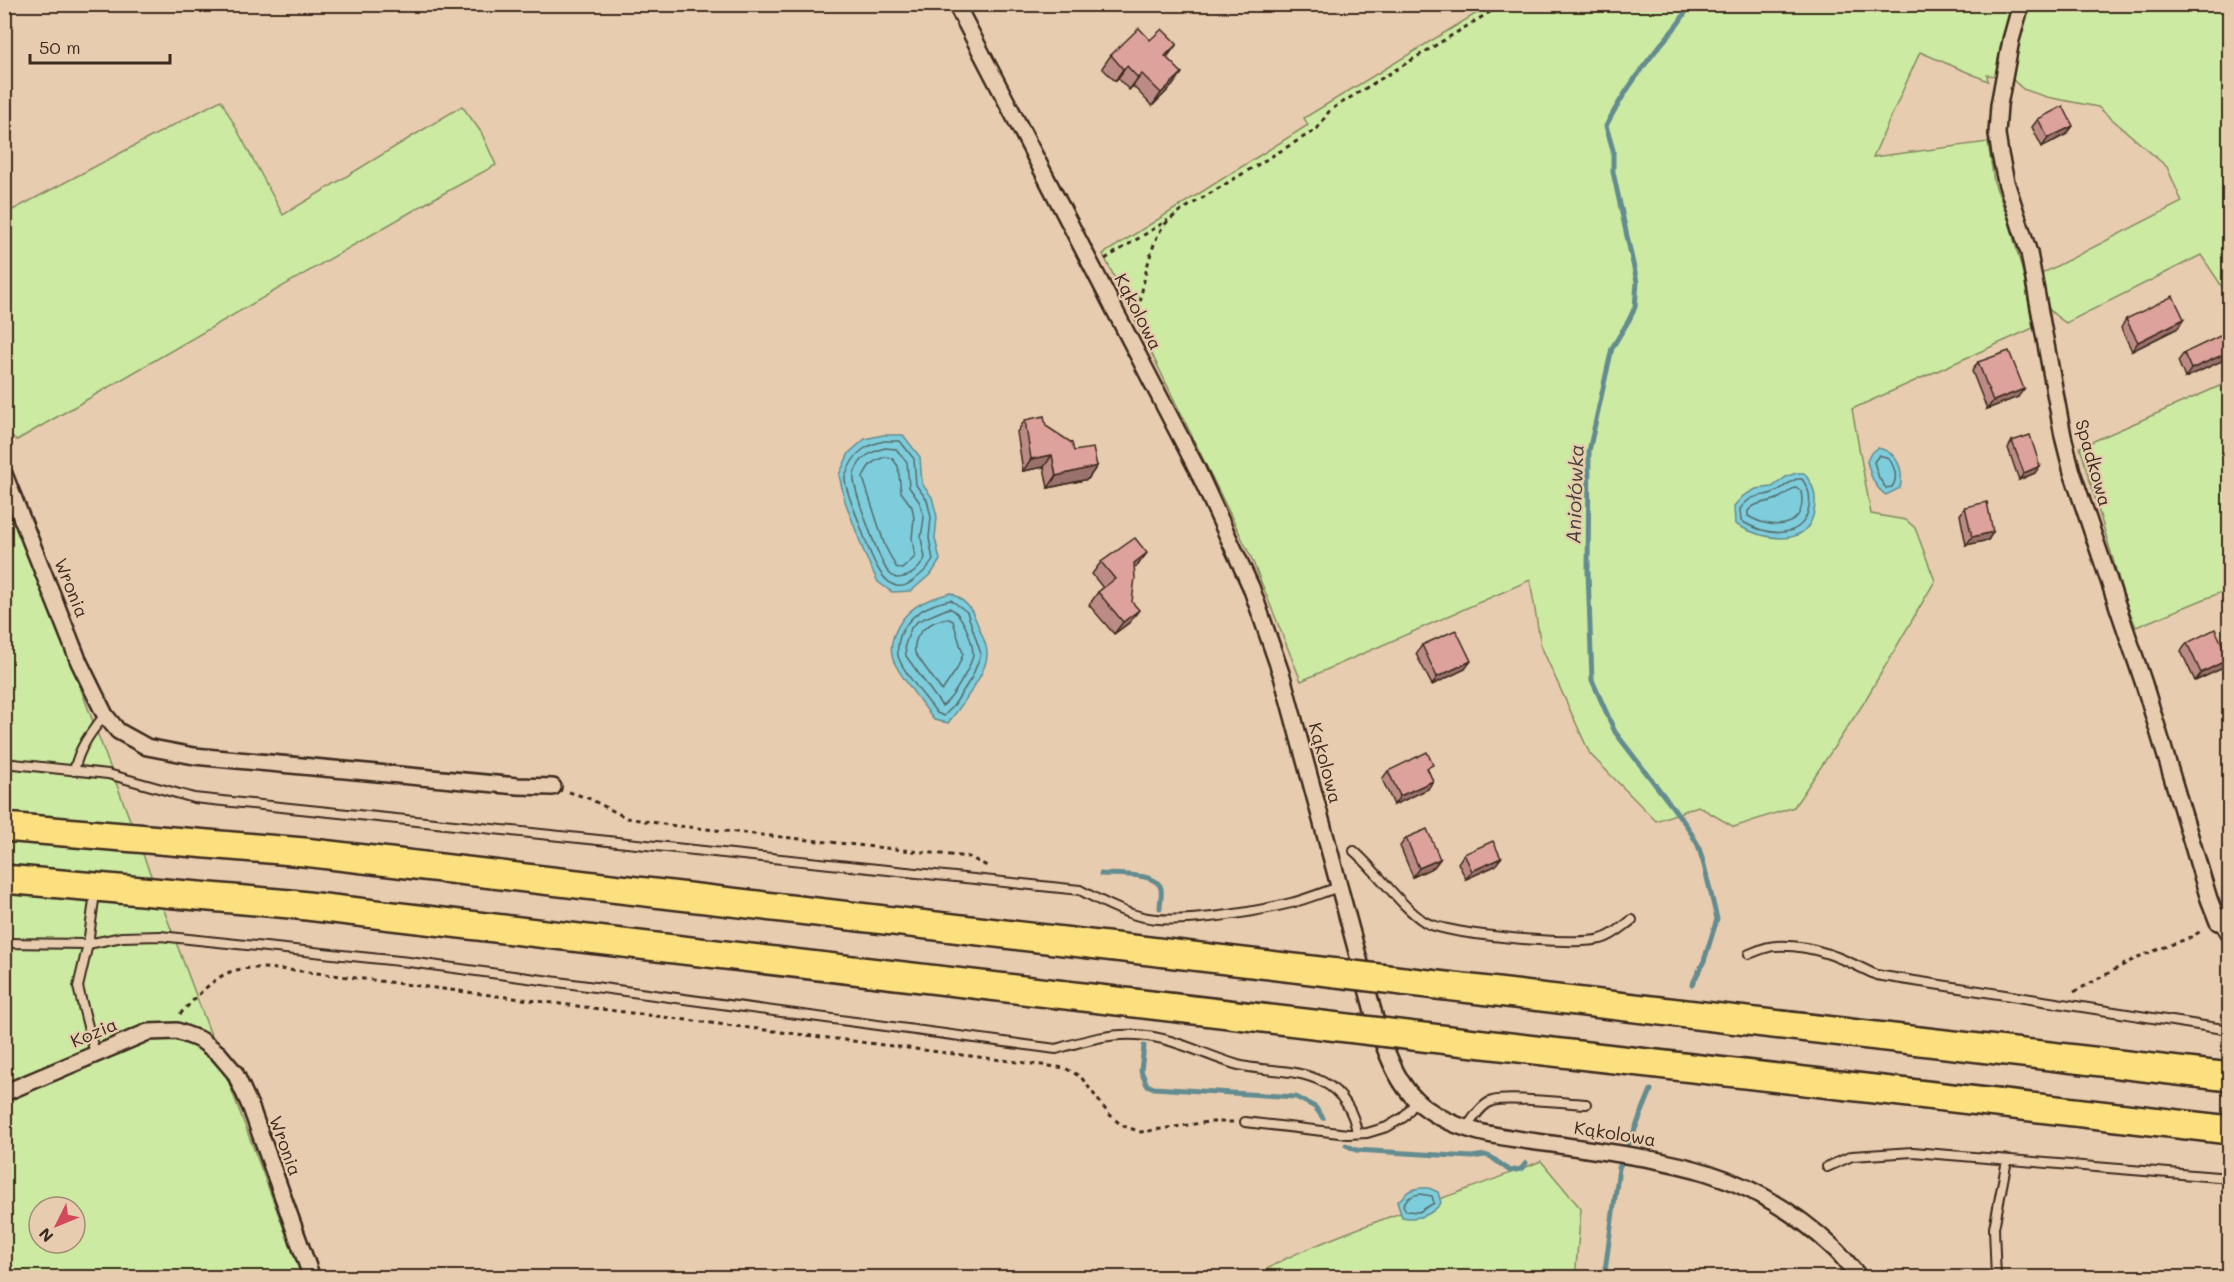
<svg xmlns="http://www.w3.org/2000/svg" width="2234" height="1282" font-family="Mali,sans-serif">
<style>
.green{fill:#cceaa2;stroke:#848a60;stroke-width:1.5;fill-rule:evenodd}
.water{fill:#7ecddc;stroke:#638c90;stroke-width:1.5}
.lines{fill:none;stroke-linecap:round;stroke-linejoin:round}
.shore{stroke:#566b6a;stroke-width:1.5}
.stream{stroke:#638c90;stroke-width:5}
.service-casing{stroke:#3b2a1e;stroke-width:12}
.minor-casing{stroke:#3b2a1e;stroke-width:20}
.motorway-casing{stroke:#3b2a1e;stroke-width:32}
.path{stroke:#3b2a1e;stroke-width:3;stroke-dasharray:4.5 4.5;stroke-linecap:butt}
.service{stroke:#e8ccaf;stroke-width:8}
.minor{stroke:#e8ccaf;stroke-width:15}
.motorway{stroke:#fce080;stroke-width:27}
.motorway-bridge-casing{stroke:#3b2a1e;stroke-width:32;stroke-linecap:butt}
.motorway-bridge{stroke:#fce080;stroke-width:27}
.wall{fill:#bd8b85;stroke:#3b2a1e;stroke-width:1.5}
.shaded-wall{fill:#9a716c;stroke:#3b2a1e;stroke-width:1.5}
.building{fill:#dca29b;stroke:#3b2a1e;stroke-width:1.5}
.labels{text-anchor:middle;stroke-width:4.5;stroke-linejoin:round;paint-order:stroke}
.street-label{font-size:18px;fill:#3b2a1e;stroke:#e8ccaf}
.water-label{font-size:20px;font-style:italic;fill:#45423a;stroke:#e8ccaf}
</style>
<rect width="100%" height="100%" fill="#e8ccaf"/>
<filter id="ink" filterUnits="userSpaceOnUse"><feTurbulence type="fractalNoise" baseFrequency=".0167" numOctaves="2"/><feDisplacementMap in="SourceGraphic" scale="12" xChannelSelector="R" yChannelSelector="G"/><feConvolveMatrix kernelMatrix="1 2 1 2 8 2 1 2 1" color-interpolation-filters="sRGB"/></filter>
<g filter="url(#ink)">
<path class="green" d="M1490,5h739v292l-28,-42 -135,68c-19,-12 -32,-27 -23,-50l139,-71 -15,-35 -69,-60 -51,-10 -24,-8 -13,-12 -23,-2 1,6 -68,-29 -47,105 115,-15 6,40 15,39 15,56 9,51 -181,81 19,105 35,6 9,8 20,53 -72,123 -69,103 -60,20 -36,-21 -42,15 -66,-67 -49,-108 -11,-66 -229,101 -50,-124 -148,-303 205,-129 -4,-7z
M221,100l62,115 179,-109 19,26 15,33 -61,33 -418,242 -12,-9v-217z
M2229,382v207l-93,38 -12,-30 -44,-150z
M4,485l298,792h-297zM39,1207h36v36h-36z
M1541,1161l40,48 -5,58 2,10 -323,1c22,-18 48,-27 74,-38 70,-29 143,-50 212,-79z"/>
<path class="water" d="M883,435h20l17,22 2,27 10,13 5,20 -2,21 5,22 -8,13 -21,18 -19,1 -14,-10 -13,-27 -20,-54 -6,-26 10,-22 16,-14z
M1878,448c20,4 26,22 22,40l-14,7c-12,-8 -16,-21 -19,-34l4,-8z
M1796,473h8c10,13 13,22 10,39 -8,39 -54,26 -79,12l-1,-18 9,-10 13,-7 16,-2 14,-10z
M951,593c17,9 22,18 28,35 3,7 9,19 8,27 0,17 -28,54 -39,68l-14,-3c-13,-19 -30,-38 -40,-58 -4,-8 -3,-19 0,-27 11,-28 30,-35 57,-42z
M1419,1188h10l9,4 3,11c-10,13 -23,17 -39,14l-5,-15 12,-11z"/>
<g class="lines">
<path class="shore" d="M884,441h16l14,18 2,26 11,15 4,17 -2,21 4,22c-5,9 -11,14 -19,20 -30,26 -47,-36 -54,-55 -4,-12 -16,-36 -15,-49 0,-1 4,-8 4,-9 8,-16 18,-22 35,-26z
M885,448l11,1 11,13 2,25 11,16 4,15 -3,20 4,20c-6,12 -16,20 -29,20 -2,-1 -6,-4 -8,-6 -8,-11 -37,-86 -34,-98 5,-16 16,-22 31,-26z
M1879,455l10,3c5,9 10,19 3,29l-6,1 -7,-10 -5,-16z
M886,457l6,1 6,8 3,26 11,15 2,11 -2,20 3,19 -13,12 -6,-2 -11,-21 -22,-68c4,-12 10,-18 23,-21z
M1797,479h5c6,9 9,16 7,27 -5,36 -44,29 -68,15l-1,-12c14,-18 20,-10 35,-17 8,-4 14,-10 22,-13z
M1796,487l5,4c7,38 -28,40 -53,25v-5c9,-11 20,-7 31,-13 6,-3 11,-8 17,-11z
M951,600l16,12 14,42 -9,23 -18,28 -10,11 -7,-3c-11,-15 -31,-37 -38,-54 -3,-7 -1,-16 1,-23 9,-22 28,-32 51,-36z
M949,608c13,4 23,31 24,45 0,11 -21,47 -31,53l-36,-50 -1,-11 6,-17 7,-7z
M947,618l6,3 10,33 -6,15 -15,22 -27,-38c-3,-20 14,-31 32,-35z
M1420,1194l12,2 2,7 -15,9 -13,-1 -3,-6c3,-7 10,-10 17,-11z"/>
<path class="stream" d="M1690,4c-9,19 -20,29 -33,45 -19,24 -37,49 -51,77l7,24v22l24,110 -2,25 -6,13 -17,28 -23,103 -1,121 4,108 23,52 72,94 11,19 6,20 13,54 -13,42 -12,24
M1101,874c14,1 57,-2 60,15 1,6 -1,14 -1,19
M1144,1046l-3,25 6,14 7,3 142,9 19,10 8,11
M1346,1145l10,5 116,7 13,-2 6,2 19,14 11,-2 5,-6
M1604,1278l15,-110 32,-78"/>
<defs>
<path id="service" d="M4,763l104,11 86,24 886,92c19,10 39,21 59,26 36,10 115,-4 152,-13 16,-4 32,-11 48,-16
M74,771c5,-23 16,-38 31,-56
M1354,851c24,21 45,54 71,71 22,13 151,24 176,17 12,-3 21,-12 31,-19
M95,893l-7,51 -10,43 17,67
M2218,922l12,20
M4,943l84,1 34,-7 38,-1 249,26 647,87c27,-8 53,-16 81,-14 36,2 67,20 101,30 27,7 59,3 85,17 19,10 31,30 34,51
M1749,954c8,-3 18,-8 27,-8 37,-2 68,13 100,29l354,55
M1245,1122l103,12 19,-1 20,-6 17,-10 13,-17
M1466,1128c7,-9 15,-23 26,-27 17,-5 73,2 94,3
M1827,1167l25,-11 61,-4 317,26
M1974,1278h8
M1996,1278l-2,-50 13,-68"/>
<path id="minor" d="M956,4l241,465 54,118 31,89 97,357c10,24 18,49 37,67 40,37 99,38 150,46 48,7 96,13 142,27 48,15 92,43 128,77 8,8 16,19 24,28
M2021,4l-10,36 -12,65 -2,29 3,20 6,28 23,71 34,183 9,36 72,212 65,215 9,23 12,-9
M4,474l75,188 26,53 13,16 29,16 47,9 324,30 35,1
M4,1093l144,-61 29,-1 24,9 18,14 16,19 16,35 61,170"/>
<path id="motorway" d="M4,827l300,25 1033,121
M4,879l286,25 1066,125
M1403,981l827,96
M1414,1036l816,94"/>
</defs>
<use href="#service" class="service-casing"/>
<use href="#minor" class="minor-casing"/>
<use href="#motorway" class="motorway-casing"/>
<path class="path" d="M1105,259l63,-39
M1139,319c0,-22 11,-74 23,-91 4,-6 11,-11 17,-16l138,-83 13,-19 173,-106
M569,792l19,6 39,20 42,7 300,32 18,9
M2074,992l64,-35 51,-19 14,-8
M180,1014c15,-15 30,-34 50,-42 21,-8 49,-2 71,-1l764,97 16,9 27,36 13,12 20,7 67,-10h26
M282,1278l11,-5"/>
<use href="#service" class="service"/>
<use href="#minor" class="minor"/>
<use href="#motorway" class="motorway"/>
<defs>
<path id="motorway-bridge" d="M1337,973l66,8
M1356,1029l58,7"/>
</defs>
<use href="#motorway-bridge" class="motorway-bridge-casing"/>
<use href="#motorway-bridge" class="motorway-bridge"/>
</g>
<path class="wall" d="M1111,55l56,3 6,27 -21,21 -19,-20 -4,4 -11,-12 -3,3 -13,-13z
M2038,119l29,15 -25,13 -10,-20z
M2126,319l52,9 -46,23 -11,-23z
M2184,353l42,6 -41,19 -7,-17z
M1978,362l40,35 -31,12 -15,-38z
M1025,420l21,6 28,25 23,15 -9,13 -40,9 -4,-21 -21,4 -6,-39z
M2012,441l23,32 -16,7 -11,-32z
M1965,507l28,25 -5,8 -22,5 -6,-30z
M1101,562l37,3 -4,3 -4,54 -16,12 -25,-29 9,-13 5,-4 -11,-14z
M2187,643l42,16 -6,9 -28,13 -14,-30z
M1422,645l43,24 -33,16 -16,-31z
M1388,771l41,1 -1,17 -34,16 -12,-26z
M1406,838l34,21 -6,8 -21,10 -13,-31z
M1464,854l31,12 -29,13 -8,-16z"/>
<path class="shaded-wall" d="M1177,44l-9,12 -12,12 9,-12z
M1127,66l-9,12 -3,3 8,-12z
M1182,73l-9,12 -21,21 9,-13z
M1142,74l-9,12 -4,4 9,-12z
M2073,126l-6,8 -25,13 6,-9z
M2184,319l-6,9 -46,23 6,-9z
M2229,352v3l-3,4 -41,19 6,-9z
M2024,389l-6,8 -31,12 6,-8z
M1052,455l-8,12 -21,4 8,-12z
M1097,466l-9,13 -40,9 8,-12z
M2040,466l-5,7 -16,7 5,-7z
M1993,532l-5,8 -22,5 6,-8z
M1147,553l-9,12 -13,10 9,-12z
M1139,610l-9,12 -16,12 9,-12z
M2229,659l-6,9 -28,13 6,-8z
M1471,661l-6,8 -33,16 5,-8z
M1433,781l-5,8 -34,16 6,-9z
M1501,858l-6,8 -29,13 6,-8z
M1440,859l-6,8 -21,10 6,-9z"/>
<path class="building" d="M1139,28l11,12 12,-11 15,15 -12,12 17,17 -21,20 -19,-19 -4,4 -11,-12 -4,3 -12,-14z
M2063,106l10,20 -25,12 -10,-19z
M2173,296l11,23 -46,23 -12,-23z
M2224,334l5,11v7l-38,17 -7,-16z
M2009,351l15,38 -31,12 -15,-39z
M1044,416l2,10 26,17 2,8 19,-3 4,18 -41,10 -4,-21 -21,4 -6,-39z
M2030,435l10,31 -16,7 -12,-32z
M1987,502l6,30 -21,5 -7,-30z
M1135,538l12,15 -13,10 1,15 -3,24 7,8 -16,12 -25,-30 17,-13 -14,-17z
M2215,629l14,30 -28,14 -14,-30z
M1456,630l15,31 -34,16 -15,-32z
M1427,752l6,13 -6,3 6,13 -33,15 -12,-25z
M1427,829l13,30 -21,9 -13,-30z
M1493,841l8,17 -29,13 -8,-17z
M2101,1274l1,4h-9z"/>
</g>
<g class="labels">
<g class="street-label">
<text transform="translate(1138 312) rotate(63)" y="6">Kąkolowa</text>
<text transform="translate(2093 463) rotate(74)" y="6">Spadkowa</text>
<text transform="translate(71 588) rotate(68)" y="6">Wronia</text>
<text transform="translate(1325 763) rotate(75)" y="6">Kąkolowa</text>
<text transform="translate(94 1033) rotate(-23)" y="6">Kozia</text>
<text transform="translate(1615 1134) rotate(9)" y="6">Kąkolowa</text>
<text transform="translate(285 1146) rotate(70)" y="6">Wronia</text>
</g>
<g class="water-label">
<text transform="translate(1575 494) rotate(-88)" y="7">Aniołówka</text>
</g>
</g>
<rect width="2234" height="1282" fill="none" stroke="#e8ccaf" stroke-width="24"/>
<rect x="12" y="12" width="2210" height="1258" fill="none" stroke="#3b2a1e" stroke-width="2" filter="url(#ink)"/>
<g transform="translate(57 1225) rotate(227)"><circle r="28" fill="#e8ccaf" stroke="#a38b75" stroke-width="1.5"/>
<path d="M0-4.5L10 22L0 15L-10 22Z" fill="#d1495b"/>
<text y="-9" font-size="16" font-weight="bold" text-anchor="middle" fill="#3b2a1e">N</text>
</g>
<path d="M30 54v9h140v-9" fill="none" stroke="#3b2a1e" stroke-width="3"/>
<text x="39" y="54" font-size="18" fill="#3b2a1e" stroke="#e8ccaf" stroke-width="4.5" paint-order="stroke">50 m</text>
</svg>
